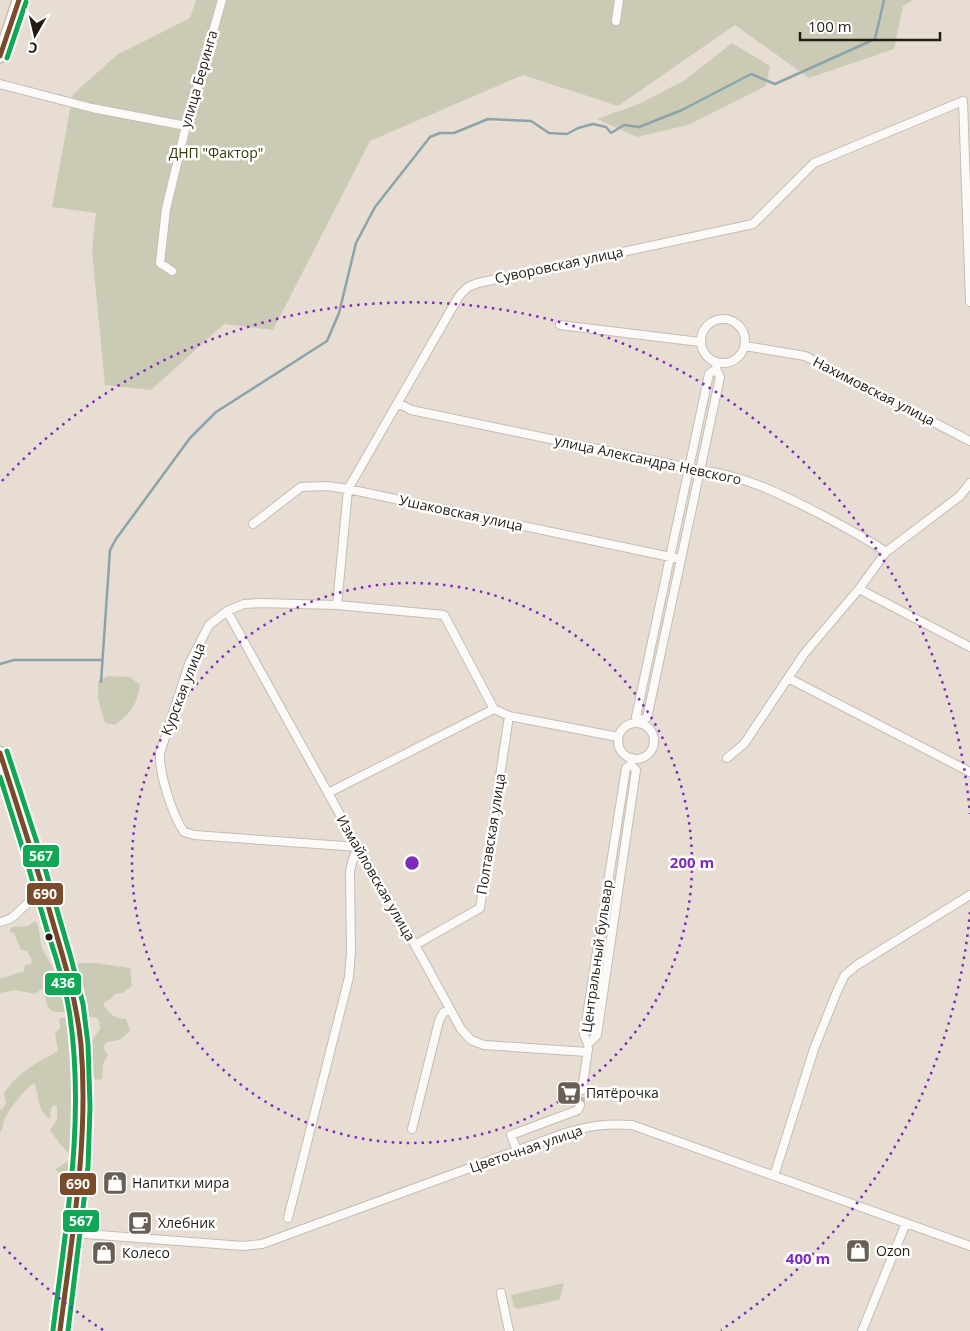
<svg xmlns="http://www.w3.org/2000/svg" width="970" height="1331" font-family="'Open Sans',sans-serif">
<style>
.green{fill:#cbcbb5}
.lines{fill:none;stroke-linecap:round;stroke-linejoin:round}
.stream{stroke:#8ba4ab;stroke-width:2.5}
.minor-tunnel{stroke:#c1b6ac;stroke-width:8;stroke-dasharray:8 4;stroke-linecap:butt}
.minor-casing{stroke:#c5bcb4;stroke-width:10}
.primary-casing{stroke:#c5bcb4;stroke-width:15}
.minor{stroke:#fcfaf8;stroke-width:8}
.primary{stroke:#fcfaf8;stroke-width:12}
.bus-1-casing{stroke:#fff;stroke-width:9}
.bus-2-casing{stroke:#fff;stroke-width:9}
.bus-3-casing{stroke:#fff;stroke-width:9}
.bus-1{stroke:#7a4b2a;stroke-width:5}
.bus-2{stroke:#10a855;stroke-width:5}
.bus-3{stroke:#10a855;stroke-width:5}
.ring{fill:none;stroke:#7b2cbf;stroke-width:2.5;stroke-dasharray:2.5 5}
.bus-dot{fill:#231c14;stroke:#fff;stroke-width:2}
.labels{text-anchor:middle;stroke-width:5;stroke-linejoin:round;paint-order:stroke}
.street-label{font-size:14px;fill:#231c14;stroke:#fff}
.park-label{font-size:14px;fill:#313d02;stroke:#fff}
.poi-label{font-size:14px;fill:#231c14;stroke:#fff;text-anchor:start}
.centre{fill:#7b2cbf;stroke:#fff;stroke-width:2.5}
.ring-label{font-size:15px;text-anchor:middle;font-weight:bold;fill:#7b2cbf;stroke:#fff;stroke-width:5;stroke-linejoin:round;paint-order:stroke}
.line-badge{stroke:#fff;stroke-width:2}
.badge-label{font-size:14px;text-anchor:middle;font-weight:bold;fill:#fff}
</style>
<rect width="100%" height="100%" fill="#e8ddd2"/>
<path class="green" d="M196,0h717l-10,6 -9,43 -85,29 -74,-53 -117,81 -95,-31 -153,66 -97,189 -49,-6 -73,66 -46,-5 -13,-134 4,-38 -44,-6 21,-113 44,-39 73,-37z
M732,43l38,23 -4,20 -78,39 -51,12 -40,-18 44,-16 44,-23z
M108,676l22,1 10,8c-3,20 -9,28 -25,40l-10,-2 -7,-24v-18z
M35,921c6,7 4,18 7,26 2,7 6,11 9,17 7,14 11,31 15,45l-2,3c-21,2 -16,-10 -21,-24l-8,6 -20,-4 -15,3v-14l24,-8 1,-6 6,-1 1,-4 -5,-9 -6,-1 -7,-17 -4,-1v-3l3,-2 15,-1z
M72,963h23l35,5 2,18 -10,7 -7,1 -4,5 -8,4c5,11 11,15 23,16l4,11c-8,11 -11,10 -23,12l-4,5 5,8 -5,9 -1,15 -6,1 -3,-2 -2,-36 9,-13 -1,-9 -5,-3h-8z
M67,1016l7,47 1,90 -5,1c-7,-5 -15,-17 -20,-24l7,-10v-14l-3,-1 -3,4 -1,10c-15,-10 -9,-22 -16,-36 -9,6 -26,27 -30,38 -2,5 0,7 -4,11v-23h3l3,-6 -2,-10c13,-20 33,-31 54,-42l-3,-18 5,-5 -1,-9z
M71,1160l4,5 -1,16 -7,2 -3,-9 -5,-1 -4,-4z
M564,1283l-4,15 -2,2 -40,9 -4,-2 -3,-12z"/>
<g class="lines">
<path class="stream" d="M0,664l14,-4h88
M101,682l9,-132 6,-11 74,-101 26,-26 111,-71 12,-28 17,-70 19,-36 55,-70 10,-4h14l34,-14 43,2 18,12 18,1 11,-6 15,-4 13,3 5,6 13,-8 15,2 43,-17 69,-36 24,10 100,-45 9,-39"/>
<path class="minor-tunnel" d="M580,1105l2,-15"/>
<defs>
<path id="minor" d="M616,21l3,-21
M0,84l92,24 94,18
M172,271l-12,-8 6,-54 20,-83 36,-126
M701 341a22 22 0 1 1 44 0a22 22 0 1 1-44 0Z
M560,325l140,17
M745,346l60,10 165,85
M398,403l13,7 288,60c47,6 82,24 123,45 22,12 44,23 64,37
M253,524l48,-37 26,-1 21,3 332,70
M859,589l111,58
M337,605l11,-116 111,-193 9,-9 10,-4 275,-59 61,-61 149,-62 7,201
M227,611l131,236 57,98 46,84 10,11 13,5 103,7
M788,678l182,94
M494,709l15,7 109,21
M640,720l7,-2 73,-341 -4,-8 1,-6
M639,723l1,-3 -4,-3 73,-343 7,-5
M618 741a18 18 0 1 1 36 0a18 18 0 1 1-36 0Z
M727,758l17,-14 60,-90 55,-65 27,-37 74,-56 10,-13
M328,793l166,-84
M0,922c17,-4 15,-9 27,-18 4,-4 13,-6 18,-8
M415,945l65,-37 29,-192
M588,1044l-4,-9 42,-267 5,-3 1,-7
M588,1044l9,-9 39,-265 -5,-5
M582,1090l6,-41
M412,1129l27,-108 4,-8 7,-4
M517,1151l-6,-16 67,-25 2,-5
M774,1176l40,-127 24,-60 7,-14 12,-10 113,-70
M288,1218l61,-241 2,-25 -1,-81 3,-12 5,-12 -164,-12 -10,-3c-12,-18 -25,-58 -24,-79l29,-89 20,-39 18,-14 17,-7 16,-1 77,2 107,10 50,94
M73,1233l170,13 19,-2 303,-111c24,-7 42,-10 67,-8l338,121
M501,1293l8,38
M862,1331l44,-108"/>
<path id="primary" d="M0,56l19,-56
M0,753l35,107 29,100 12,46 5,39 2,62 -2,60 -21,164"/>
</defs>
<use href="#minor" class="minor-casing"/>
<use href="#primary" class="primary-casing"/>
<use href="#minor" class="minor"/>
<use href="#primary" class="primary"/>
<defs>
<path id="bus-1" d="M0,56l19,-56
M0,753c18,56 37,113 53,170 12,40 24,80 28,122 8,96 -9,191 -21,286"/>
<path id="bus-2" d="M7,58l19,-56
M0,777c17,52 33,104 48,156 8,25 17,51 21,77 17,107 -3,214 -16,320"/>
<path id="bus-3" d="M7,751l35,107 29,100 12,46 5,40 2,63 -2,60 -20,164"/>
</defs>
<use href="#bus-1" class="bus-1-casing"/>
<use href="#bus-2" class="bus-2-casing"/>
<use href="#bus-3" class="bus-3-casing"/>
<use href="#bus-1" class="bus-1"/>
<use href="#bus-2" class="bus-2"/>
<use href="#bus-3" class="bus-3"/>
</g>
<g class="ring">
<circle cx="412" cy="863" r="280"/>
<path d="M970 912A560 560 0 0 1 721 1330M103 1330A560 560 0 0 1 2 1245M2 481A560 560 0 0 1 970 814"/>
</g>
<defs>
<symbol id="supermarket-square" viewBox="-11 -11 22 22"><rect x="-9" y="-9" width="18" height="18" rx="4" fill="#686056" stroke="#fff"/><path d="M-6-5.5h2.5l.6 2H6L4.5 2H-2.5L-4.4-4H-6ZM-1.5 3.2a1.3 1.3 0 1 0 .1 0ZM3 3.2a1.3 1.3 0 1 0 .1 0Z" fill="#fff"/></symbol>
<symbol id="shop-square" viewBox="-11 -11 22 22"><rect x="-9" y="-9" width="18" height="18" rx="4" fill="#686056" stroke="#fff"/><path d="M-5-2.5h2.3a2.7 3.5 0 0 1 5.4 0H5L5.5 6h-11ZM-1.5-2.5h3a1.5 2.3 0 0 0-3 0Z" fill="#fff"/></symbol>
<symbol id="cafe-square" viewBox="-11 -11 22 22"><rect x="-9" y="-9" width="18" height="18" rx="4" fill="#686056" stroke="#fff"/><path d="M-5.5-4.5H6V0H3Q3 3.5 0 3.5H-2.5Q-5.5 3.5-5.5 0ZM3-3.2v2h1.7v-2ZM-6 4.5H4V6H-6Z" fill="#fff"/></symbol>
</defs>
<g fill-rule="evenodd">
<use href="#supermarket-square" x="555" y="1079" width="28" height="28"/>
<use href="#shop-square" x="101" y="1169" width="28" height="28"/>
<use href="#cafe-square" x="126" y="1209" width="28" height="28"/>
<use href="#shop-square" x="844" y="1237" width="28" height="28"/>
<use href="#shop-square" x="90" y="1239" width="28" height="28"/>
</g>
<circle class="bus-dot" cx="49" cy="937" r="4.5"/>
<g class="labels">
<g class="street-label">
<text transform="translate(199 79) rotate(-74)" y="5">улица Беринга</text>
<text transform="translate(559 265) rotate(-12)" y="5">Суворовская улица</text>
<text transform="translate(874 391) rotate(27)" y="5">Нахимовская улица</text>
<text transform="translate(648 460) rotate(12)" y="5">улица Александра Невского</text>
<text transform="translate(461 513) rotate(12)" y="5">Ушаковская улица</text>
<text transform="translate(183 689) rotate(-69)" y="5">Курская улица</text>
<text transform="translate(491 834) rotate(-81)" y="5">Полтавская улица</text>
<text transform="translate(376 878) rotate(60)" y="5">Измайловская улица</text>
<text transform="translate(597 956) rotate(-82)" y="5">Центральный бульвар</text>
<text transform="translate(526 1149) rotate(-19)" y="5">Цветочная улица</text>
</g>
<g class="park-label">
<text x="216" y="158">ДНП "Фактор"</text>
</g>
<g class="poi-label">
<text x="586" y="1098">Пятёрочка</text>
<text x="132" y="1188">Напитки мира</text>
<text x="158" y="1228">Хлебник</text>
<text x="876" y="1256">Ozon</text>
<text x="122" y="1258">Колесо</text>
</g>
</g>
<circle cx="412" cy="863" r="8" class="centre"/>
<g class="ring-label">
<text x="692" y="868">200 m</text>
<text x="808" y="1264">400 m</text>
</g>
<g class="line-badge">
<rect x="22" y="844" width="38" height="24" rx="5" fill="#10a855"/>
<rect x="26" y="882" width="38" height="24" rx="5" fill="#7a4b2a"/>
<rect x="44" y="972" width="38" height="24" rx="5" fill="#10a855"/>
<rect x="59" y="1172" width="38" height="24" rx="5" fill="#7a4b2a"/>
<rect x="62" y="1209" width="38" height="24" rx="5" fill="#10a855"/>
</g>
<g class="badge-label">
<text x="41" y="861">567</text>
<text x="45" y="899">690</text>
<text x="63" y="988">436</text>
<text x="78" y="1189">690</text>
<text x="81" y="1226">567</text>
</g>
<g transform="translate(35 35) rotate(188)" stroke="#ffffff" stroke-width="4" paint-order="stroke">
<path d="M0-4L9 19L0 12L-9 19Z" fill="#231c14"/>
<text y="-8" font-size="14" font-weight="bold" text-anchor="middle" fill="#231c14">С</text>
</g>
<path d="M800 32v8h140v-8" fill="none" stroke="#231c14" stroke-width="2.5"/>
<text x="808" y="32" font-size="15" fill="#231c14" stroke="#ffffff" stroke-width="4" paint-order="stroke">100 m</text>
</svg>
